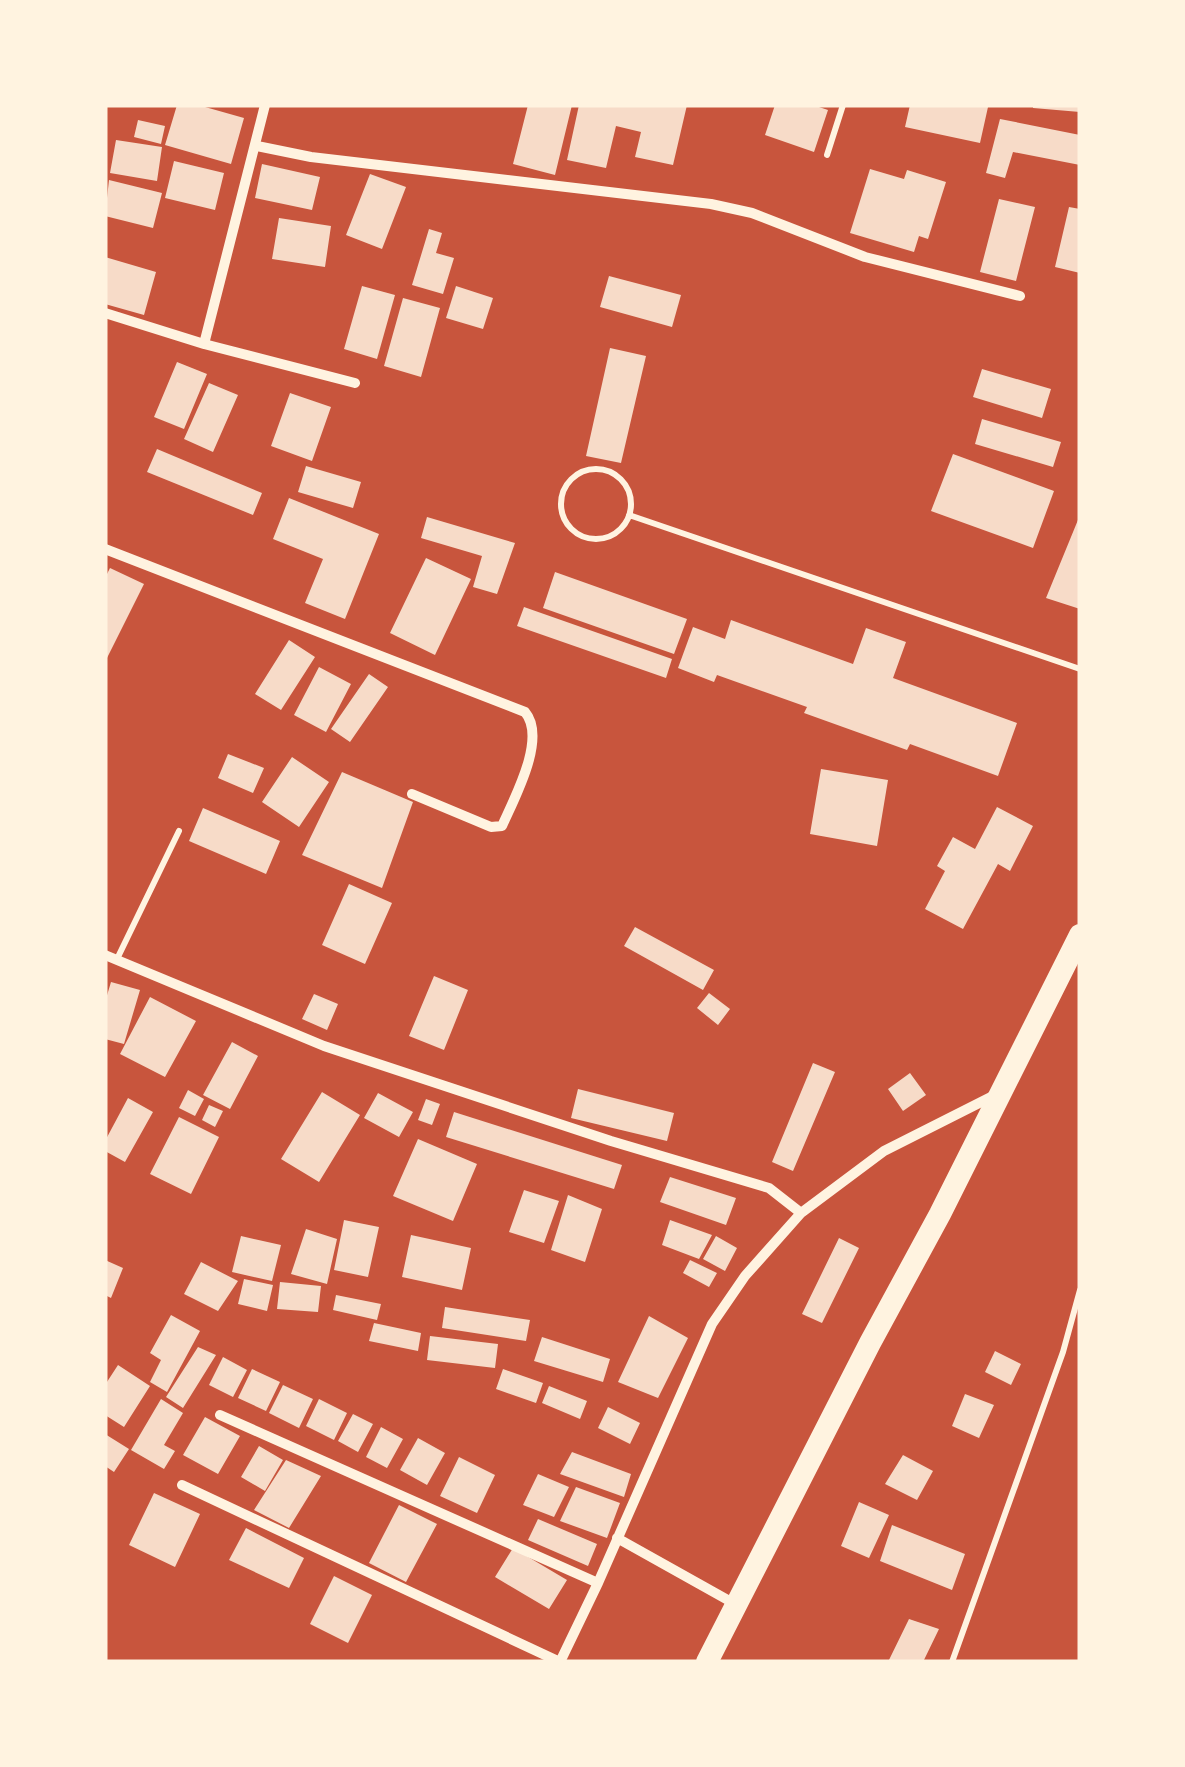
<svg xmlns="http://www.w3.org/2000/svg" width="1185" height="1767" font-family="Jost,sans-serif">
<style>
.building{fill:#f7dbc8}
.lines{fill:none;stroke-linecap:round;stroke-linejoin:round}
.service{stroke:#fff3e0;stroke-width:6}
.minor{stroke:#fff3e0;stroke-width:10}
.trunk{stroke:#fff3e0;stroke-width:22}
</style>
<rect width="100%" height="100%" fill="#c8553d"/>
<path class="building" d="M177,105h21l46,13 -13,46 -66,-19z
M528,105h44l-17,70 -42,-11z
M579,105h108l-14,60 -38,-8 6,-25 -25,-6 -10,42 -39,-8z
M775,105h38l15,5 -14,42 -49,-17z
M910,105l78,2 -8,36 -75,-16z
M1033,105h47v7l-47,-4z
M1000,119l80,16v30l-67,-13 -8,26 -19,-5z
M138,120l27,6 -4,18 -27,-7z
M116,140l46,7 -5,34 -47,-8z
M174,161l50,12 -9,37 -50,-12z
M262,164l58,13 -8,33 -57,-12z
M870,169l34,10 3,-9 39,12 -18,57 -9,-3 -5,16 -64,-19z
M370,174l36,13 -24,62 -36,-14z
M109,180l53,13 -9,35 -48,-12z
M999,199l36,8 -19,74 -36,-9z
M1069,207l11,2v64l-25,-6z
M279,218l52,8 -6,41 -53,-8z
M429,229l13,4 -6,20 18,5 -11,36 -31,-9z
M105,257l51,15 -12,43 -39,-11z
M609,276l72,19 -9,32 -72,-20z
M362,286l33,9 -18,64 -33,-10z
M456,286l37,12 -10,31 -37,-11z
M403,298l37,10 -19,69 -37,-11z
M610,348l36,8 -25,107 -35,-7z
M177,362l30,12 -23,55 -30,-12z
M982,369l69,20 -9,29 -69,-21z
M209,383l29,12 -25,57 -29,-13z
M290,393l41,14 -19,54 -41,-15z
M982,419l79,23 -8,25 -78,-23z
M157,449l105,44 -9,22 -106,-43z
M953,454l101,37 -21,57 -102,-37z
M306,466l55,16 -8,26 -55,-16z
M289,498l90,36 -34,85 -40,-16 18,-44 -50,-20z
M1080,515v94l-34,-11z
M427,517l88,26 -18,51 -24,-7 9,-31 -61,-18z
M426,558l45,21 -36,76 -45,-22z
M110,568l34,16 -39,78v-84z
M555,572l132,47 -13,35 -131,-46z
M524,607l148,52 -6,19 -149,-52z
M731,620l122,44 13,-36 40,14 -13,36 124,45 -19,53 -88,-32 -3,6 -103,-37 3,-6 -90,-32 -3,7 -36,-14 15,-41 32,12z
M289,640l26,17 -34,53 -26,-16z
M319,667l32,17 -25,48 -32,-17z
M369,674l19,13 -38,55 -19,-13z
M228,754l36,14 -11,25 -35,-15z
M292,757l37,25 -30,45 -37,-25z
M821,769l67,11 -11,66 -67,-12z
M342,772l71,30 -31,86 -80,-33z
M997,807l36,19 -23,45 -12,-7 -35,65 -38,-20 20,-38 -8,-5 16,-29 22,12z
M203,808l77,33 -14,33 -77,-33z
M349,884l43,19 -27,61 -43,-19z
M635,927l79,43 -11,20 -79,-44z
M434,976l34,14 -24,60 -35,-14z
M111,982l29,8 -16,54 -19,-5v-37z
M709,993l21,16 -12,16 -21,-17z
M314,994l24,10 -11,26 -25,-11z
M150,997l46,24 -31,56 -45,-23z
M232,1042l26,14 -28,53 -27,-14z
M813,1063l22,9 -42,99 -21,-9z
M910,1073l16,22 -23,16 -15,-22z
M578,1089l96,24 -7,28 -96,-23z
M188,1090l16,9 -9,17 -16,-8z
M322,1092l38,23 -41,67 -38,-23z
M378,1093l35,19 -14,25 -35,-19z
M128,1098l25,14 -28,50 -20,-11v-10z
M426,1099l14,5 -8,21 -14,-5z
M209,1105l14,6 -8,16 -13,-7z
M454,1112l168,53 -8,24 -168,-52z
M179,1117l40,20 -28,57 -41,-20z
M418,1139l59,25 -24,57 -60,-25z
M670,1177l66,21 -10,27 -66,-23z
M524,1190l35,11 -15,42 -35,-11z
M568,1195l34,14 -17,53 -34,-12z
M344,1220l35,7 -11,50 -34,-7z
M670,1220l42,15 -13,24 -37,-14z
M306,1229l31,10 -10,45 -36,-10z
M411,1235l60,13 -9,42 -60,-13z
M241,1236l40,9 -9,36 -40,-9z
M716,1236l21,12 -12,23 -22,-12z
M839,1238l20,10 -37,75 -20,-9z
M105,1260l18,8 -12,30 -6,-3z
M690,1260l27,13 -8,14 -26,-14z
M201,1262l37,19 -20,30 -34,-17z
M244,1279l29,6 -6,26 -29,-7z
M280,1282l41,4 -3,26 -41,-3z
M336,1295l45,9 -4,16 -44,-10z
M445,1307l85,13 -4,21 -84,-13z
M171,1315l29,16 -33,61 -17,-10 11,-22 -11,-7z
M649,1316l39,22 -30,60 -40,-16z
M374,1323l47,10 -3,18 -49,-10z
M430,1336l68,8 -3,24 -68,-8z
M542,1337l68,22 -7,23 -69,-21z
M198,1347l18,8 -33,53 -17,-11z
M995,1351l26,13 -10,21 -26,-13z
M223,1357l24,13 -14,27 -24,-12z
M118,1365l32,21 -26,41 -19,-12v-30z
M252,1369l28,13 -14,29 -28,-13z
M503,1369l40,14 -7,20 -40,-14z
M283,1385l30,14 -14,29 -30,-15z
M549,1386l38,15 -7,18 -38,-16z
M965,1394l29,11 -15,33 -27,-12z
M161,1399l22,14 -19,32 11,6 -11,18 -33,-19z
M319,1399l28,14 -13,27 -28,-14z
M608,1407l32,16 -10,21 -32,-16z
M353,1414l20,10 -15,28 -20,-11z
M205,1417l35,19 -22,38 -35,-19z
M381,1427l22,12 -16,29 -21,-11z
M105,1434l24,15 -15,23 -9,-6z
M418,1438l27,15 -18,32 -27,-15z
M259,1446l24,14 -18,31 -24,-14z
M572,1452l59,22 -7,23 -64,-23z
M903,1455l30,16 -16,29 -32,-16z
M459,1457l36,18 -18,38 -37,-17z
M286,1460l35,16 -32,52 -35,-18z
M538,1474l31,13 -15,30 -31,-12z
M576,1487l44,16 -13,35 -47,-17z
M154,1493l46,21 -25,53 -46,-22z
M859,1502l30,13 -20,43 -28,-12z
M399,1505l38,19 -31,58 -37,-19z
M538,1519l59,25 -9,22 -60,-26z
M892,1525l73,29 -13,36 -72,-29z
M246,1528l58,30 -15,30 -60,-28z
M513,1548l54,32 -18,29 -54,-32z
M334,1576l38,19 -24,48 -38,-19z
M909,1619l30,10 -16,33h-35z"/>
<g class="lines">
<path class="service" d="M827,155l16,-50
M561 504a35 35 0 1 1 70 0a35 35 0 1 1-70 0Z
M629,515l451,154
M117,959l62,-128
M952,1662l111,-310 17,-62"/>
<path class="minor" d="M265,105l-61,239 151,39
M257,146l54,11 400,47 41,9 113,44 155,39
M105,313l99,31
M105,549l420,163c22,26 -10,85 -23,114l-11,1 -79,-33
M105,955l219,91 287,95 158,47 32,25
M220,1415l378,168
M182,1485l378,177
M617,1538l118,66
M560,1662l38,-79 114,-259 33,-48 56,-63 83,-62 109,-55"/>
<path class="trunk" d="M707,1662l163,-319 70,-129 140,-279"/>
</g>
<rect width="1185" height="1767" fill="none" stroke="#fff3e0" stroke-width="215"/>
</svg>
